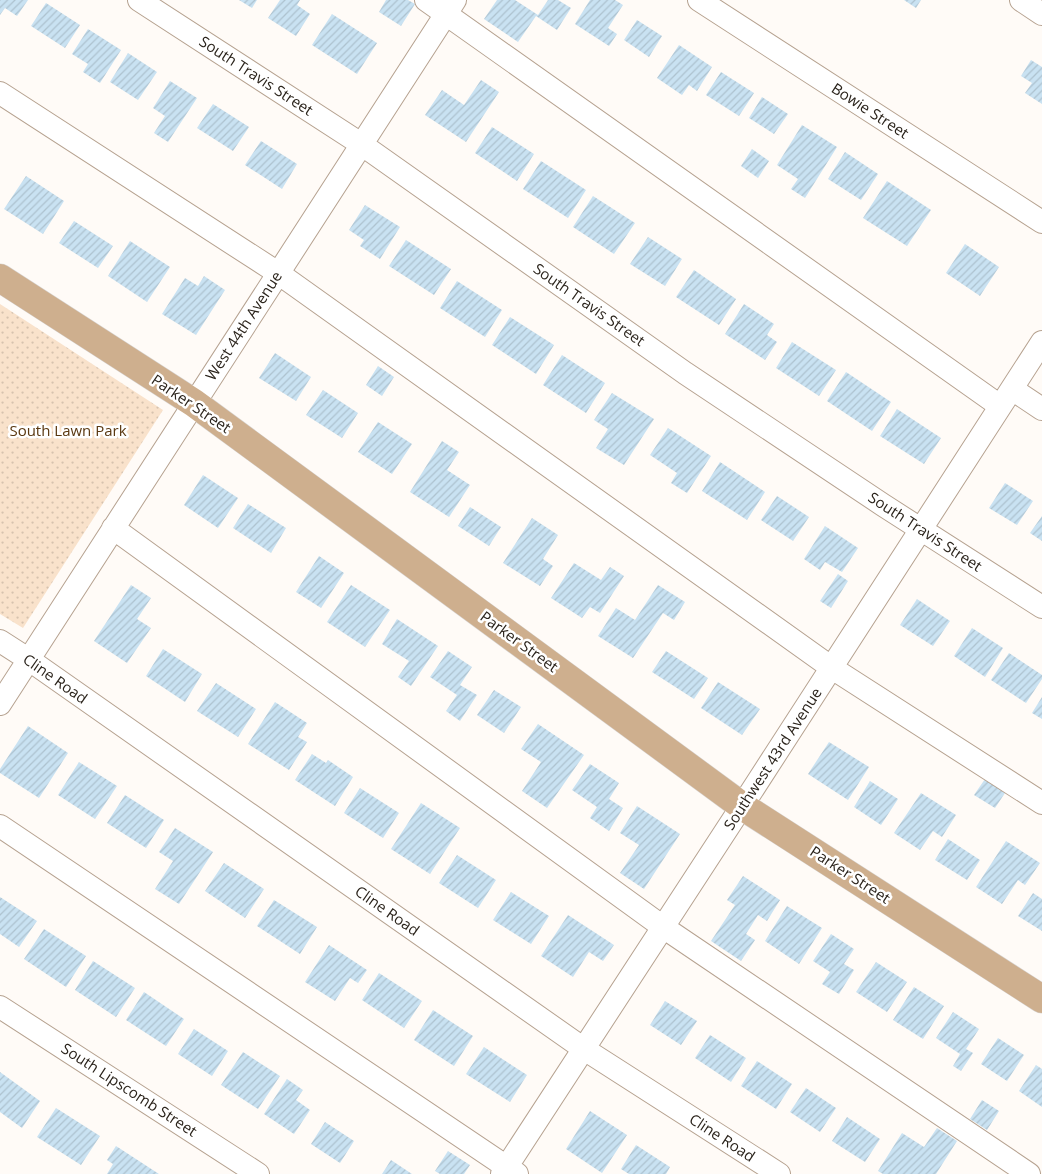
<svg xmlns="http://www.w3.org/2000/svg" width="1042" height="1174" font-family="'Open Sans',sans-serif">
<style>
.park{fill:url(#park-dots)}
.building{fill:url(#building-hatch)}
.lines{fill:none;stroke-linecap:round;stroke-linejoin:round}
.minor-casing{stroke:#b6a290;stroke-width:24}
.major-casing{stroke:#d9d7d6;stroke-width:29}
.minor{stroke:#fff;stroke-width:22}
.major{stroke:#ceaf8e;stroke-width:28}
.labels{text-anchor:middle;stroke-width:5;stroke-linejoin:round;paint-order:stroke}
.street-label{font-size:15px;fill:#2a231b;stroke:#fff}
.park-label{font-size:15px;fill:#5a3811;stroke:#fff}
</style>
<defs>
<pattern id="park-dots" width="8" height="8" patternUnits="userSpaceOnUse" patternTransform="scale(1.25)"><rect width="8" height="8" fill="#f9e2cb"/><path d="M2 2h.1M6 6h.1" fill="none" stroke="#d6c2ae" stroke-width="1.8" stroke-linecap="round"/></pattern>
<pattern id="building-hatch" width="6" height="6" patternUnits="userSpaceOnUse" patternTransform="scale(1.25)"><rect width="6" height="6" fill="#c9e2f2"/><path d="M-1 1l2-2M0 6l6-6M5 7l2-2" fill="none" stroke="#adc2cf"/></pattern>
</defs>
<rect width="100%" height="100%" fill="#fffbf7"/>
<path class="park" d="M0,304l163,106 -140,218 -23,-14z"/>
<path class="building" d="M0,0h28l-11,16 -12,-8 -5,7z
M239,0h18l-5,8z
M280,0h20l-3,5 13,9 -14,22 -28,-18z
M386,0h22l7,4 -14,22 -22,-14z
M497,0h18l23,15 10,-15h10l13,8 -14,22 -21,-14 -18,26 -34,-23z
M590,0h25l8,5 -15,23 9,6 -8,12 -34,-22z
M904,0h17l-5,8z
M46,3l34,22 -15,23 -34,-22z
M332,14l45,29 -20,31 -45,-29z
M637,20l25,16 -13,21 -25,-17z
M88,29l33,21 -21,33 -17,-11 5,-8 -16,-10z
M679,45l33,22 -15,24 -8,-6 -7,10 -25,-17z
M128,53l29,19 -19,28 -28,-18z
M1031,60l11,7v37l-17,-11 7,-10 -11,-7z
M721,72l33,21 -15,23 -33,-21z
M481,80l18,12 -33,50 -41,-27 17,-25 22,15z
M170,81l27,17 -29,44 -14,-9 11,-17 -12,-8z
M762,97l26,17 -14,20 -25,-16z
M213,104l36,23 -16,24 -36,-23z
M802,125l35,22 -32,51 -14,-9 7,-10 -21,-14z
M492,127l42,27 -17,27 -42,-28z
M261,141l36,23 -15,25 -37,-24z
M752,149l17,12 -11,17 -17,-12z
M845,152l33,22 -17,26 -33,-21z
M541,161l45,29 -18,28 -45,-29z
M26,176l38,25 -21,33 -39,-25z
M887,181l44,29 -24,36 -44,-28z
M593,196l42,27 -21,31 -41,-27z
M365,205l35,22 -20,32 -20,-13 4,-6 -15,-10z
M74,221l39,25 -15,22 -39,-25z
M648,237l34,22 -17,27 -35,-22z
M406,240l45,29 -17,26 -45,-29z
M130,241l40,26 -23,35 -39,-26z
M965,244l34,23 -19,29 -34,-23z
M694,270l42,29 -17,26 -43,-28z
M204,276l21,14 -29,45 -34,-21 23,-36 13,8z
M457,281l45,29 -17,27 -45,-29z
M744,304l30,20 -7,11 10,7 -12,18 -40,-26z
M510,317l44,28 -18,29 -44,-29z
M792,342l44,28 -17,26 -43,-28z
M275,353l36,24 -15,24 -37,-23z
M562,355l43,28 -19,30 -43,-28z
M378,366l16,11 -12,19 -16,-11z
M846,372l45,30 -19,29 -45,-30z
M323,390l35,23 -16,25 -36,-23z
M612,393l42,26 -30,46 -28,-17 12,-19 -14,-9z
M897,409l44,29 -17,26 -44,-28z
M378,422l34,22 -20,30 -34,-22z
M668,428l43,28 -24,37 -16,-10 6,-10 -27,-18z
M442,441l17,11 -12,18 23,15 -21,32 -39,-25z
M720,462l45,30 -18,28 -45,-29z
M203,475l35,23 -20,30 -34,-23z
M1005,483l28,18 -16,24 -28,-17z
M777,496l32,21 -16,24 -32,-21z
M248,504l38,24 -15,25 -38,-25z
M470,507l31,20 -12,19 -31,-20z
M1042,516v25l-12,-8z
M532,518l26,17 -15,24 10,7 -13,20 -37,-23z
M825,526l33,22 -16,24 -17,-10 -5,8 -16,-11z
M319,556l25,17 -23,35 -25,-16z
M574,563l27,17 9,-13 14,9 -24,37 -10,-6 -8,11 -31,-20z
M838,574l10,7 -17,27 -11,-7z
M131,585l20,13 -14,21 14,9 -24,35 -33,-22z
M351,585l39,25 -25,37 -38,-25z
M658,585l27,17 -11,18 -11,-7 -30,45 -35,-22 18,-28 19,12z
M917,599l33,22 -17,25 -33,-21z
M397,619l41,27 -27,40 -13,-9 11,-16 -27,-17z
M972,628l31,20 -18,29 -31,-21z
M163,649l39,25 -17,28 -39,-26z
M448,651l24,16 -12,18 17,10 -17,26 -14,-10 11,-16 -27,-18z
M666,651l42,27 -14,21 -42,-27z
M1009,653l33,22v4l-16,24 -35,-23z
M718,682l42,27 -18,26 -41,-27z
M216,683l40,26 -18,28 -41,-26z
M494,690l27,17 -17,26 -27,-18z
M1042,697v22l-10,-6z
M275,702l32,21 -9,14 9,5 -18,28 -41,-26z
M538,724l46,31 -37,53 -25,-17 19,-29 -20,-13z
M28,726l40,27 -29,45 -39,-25v-4z
M829,742l40,25 -21,33 -40,-26z
M312,754l14,9 2,-3 25,17 -18,29 -40,-26z
M79,762l38,24 -22,33 -37,-24z
M590,764l29,19 -10,16 14,9 -14,23 -19,-13 7,-11 -25,-17z
M985,779l20,14 -10,15 -21,-13z
M870,781l28,18 -17,26 -27,-18z
M360,788l39,25 -16,25 -39,-25z
M921,793l35,22 -14,22 -9,-6 -13,19 -26,-17z
M125,795l39,25 -18,28 -39,-25z
M421,803l39,25 -30,46 -39,-25z
M637,806l43,28 -36,55 -24,-16 19,-28 -19,-12z
M175,828l38,24 -34,52 -24,-15 18,-28 -14,-9z
M948,839l32,21 -13,20 -32,-20z
M1006,841l34,22 -15,22 -7,-5 -16,24 -26,-17z
M457,855l39,25 -18,28 -39,-25z
M224,863l40,26 -19,29 -40,-27z
M743,876l37,24 -13,21 -9,-6 -12,19 9,6 -14,21 -30,-20 24,-36 -8,-5z
M511,892l38,24 -18,28 -38,-24z
M1033,893l9,6v32l-24,-15z
M0,897l37,24 -18,26 -19,-13z
M274,900l43,27 -17,27 -43,-28z
M787,906l35,22 -23,36 -34,-23z
M568,915l46,30 -11,16 -14,-9 -16,25 -32,-21z
M44,929l42,27 -20,31 -42,-28z
M831,934l23,15 -10,15 10,6 -15,24 -17,-10 8,-12 -17,-11z
M329,945l38,25 -9,13 -8,-5 -15,23 -30,-19z
M93,961l42,27 -19,29 -41,-27z
M876,962l31,20 -20,30 -31,-20z
M379,973l43,28 -18,27 -42,-28z
M914,987l30,19 -21,33 -30,-19z
M144,992l40,27 -18,27 -40,-26z
M665,1001l32,20 -16,24 -31,-20z
M433,1010l40,26 -19,30 -40,-26z
M953,1012l26,17 -13,20 7,4 -12,18 -8,-5 7,-12 -24,-16z
M194,1029l34,22 -16,25 -34,-22z
M710,1035l36,23 -15,24 -36,-24z
M998,1038l26,17 -17,26 -26,-17z
M484,1047l43,28 -17,27 -44,-28z
M243,1052l37,24 -22,33 -37,-24z
M757,1061l35,23 -16,25 -35,-23z
M1036,1065l6,4v38l-23,-16z
M0,1072l40,29 -18,27 -22,-16z
M287,1079l16,11 -7,10 14,10 -16,24 -30,-20z
M806,1088l30,20 -16,24 -30,-20z
M982,1100l17,11 -12,19 -17,-11z
M56,1108l44,28 -19,29 -44,-28z
M590,1111l37,24 -25,38 -36,-24z
M847,1117l33,22 -15,23 -33,-21z
M325,1122l29,19 -14,22 -29,-19z
M937,1128l20,13 -21,33h-53l-5,-3 24,-38 22,14z
M636,1145l34,22 -4,7h-37l-8,-5z
M116,1146l43,28h-52l6,-10 -6,-4z
M448,1151l22,14 -6,9h-24l-5,-3z
M391,1160l21,14h-30z"/>
<g class="lines">
<defs>
<path id="minor" d="M139,0l222,144 324,229 198,132 159,102
M426,0l574,406
M699,0l343,222
M1021,0l21,14
M0,93l278,180 554,395 210,135
M1012,389l30,20
M113,528l550,399 366,247
M0,641l28,18 556,390 195,125
M0,704l455,-704
M0,826l517,348
M0,1007l258,167
M502,1174l240,-368 300,-464"/>
<path id="major" d="M0,278l194,125 548,403 300,193"/>
</defs>
<use href="#minor" class="minor-casing"/>
<use href="#major" class="major-casing"/>
<use href="#minor" class="minor"/>
<use href="#major" class="major"/>
</g>
<g class="labels">
<g class="street-label">
<text transform="translate(256 76) rotate(33)" y="5">South Travis Street</text>
<text transform="translate(870 111) rotate(33)" y="5">Bowie Street</text>
<text transform="translate(589 305) rotate(35)" y="5">South Travis Street</text>
<text transform="translate(244 326) rotate(-57)" y="5">West 44th Avenue</text>
<text transform="translate(191 404) rotate(34)" y="5">Parker Street</text>
<text transform="translate(925 532) rotate(33)" y="5">South Travis Street</text>
<text transform="translate(519 642) rotate(36)" y="5">Parker Street</text>
<text transform="translate(55 679) rotate(35)" y="5">Cline Road</text>
<text transform="translate(773 759) rotate(-57)" y="5">Southwest 43rd Avenue</text>
<text transform="translate(850 875) rotate(33)" y="5">Parker Street</text>
<text transform="translate(387 911) rotate(35)" y="5">Cline Road</text>
<text transform="translate(129 1090) rotate(33)" y="5">South Lipscomb Street</text>
<text transform="translate(722 1138) rotate(33)" y="5">Cline Road</text>
</g>
<g class="park-label">
<text x="68" y="436">South Lawn Park</text>
</g>
</g>
</svg>
